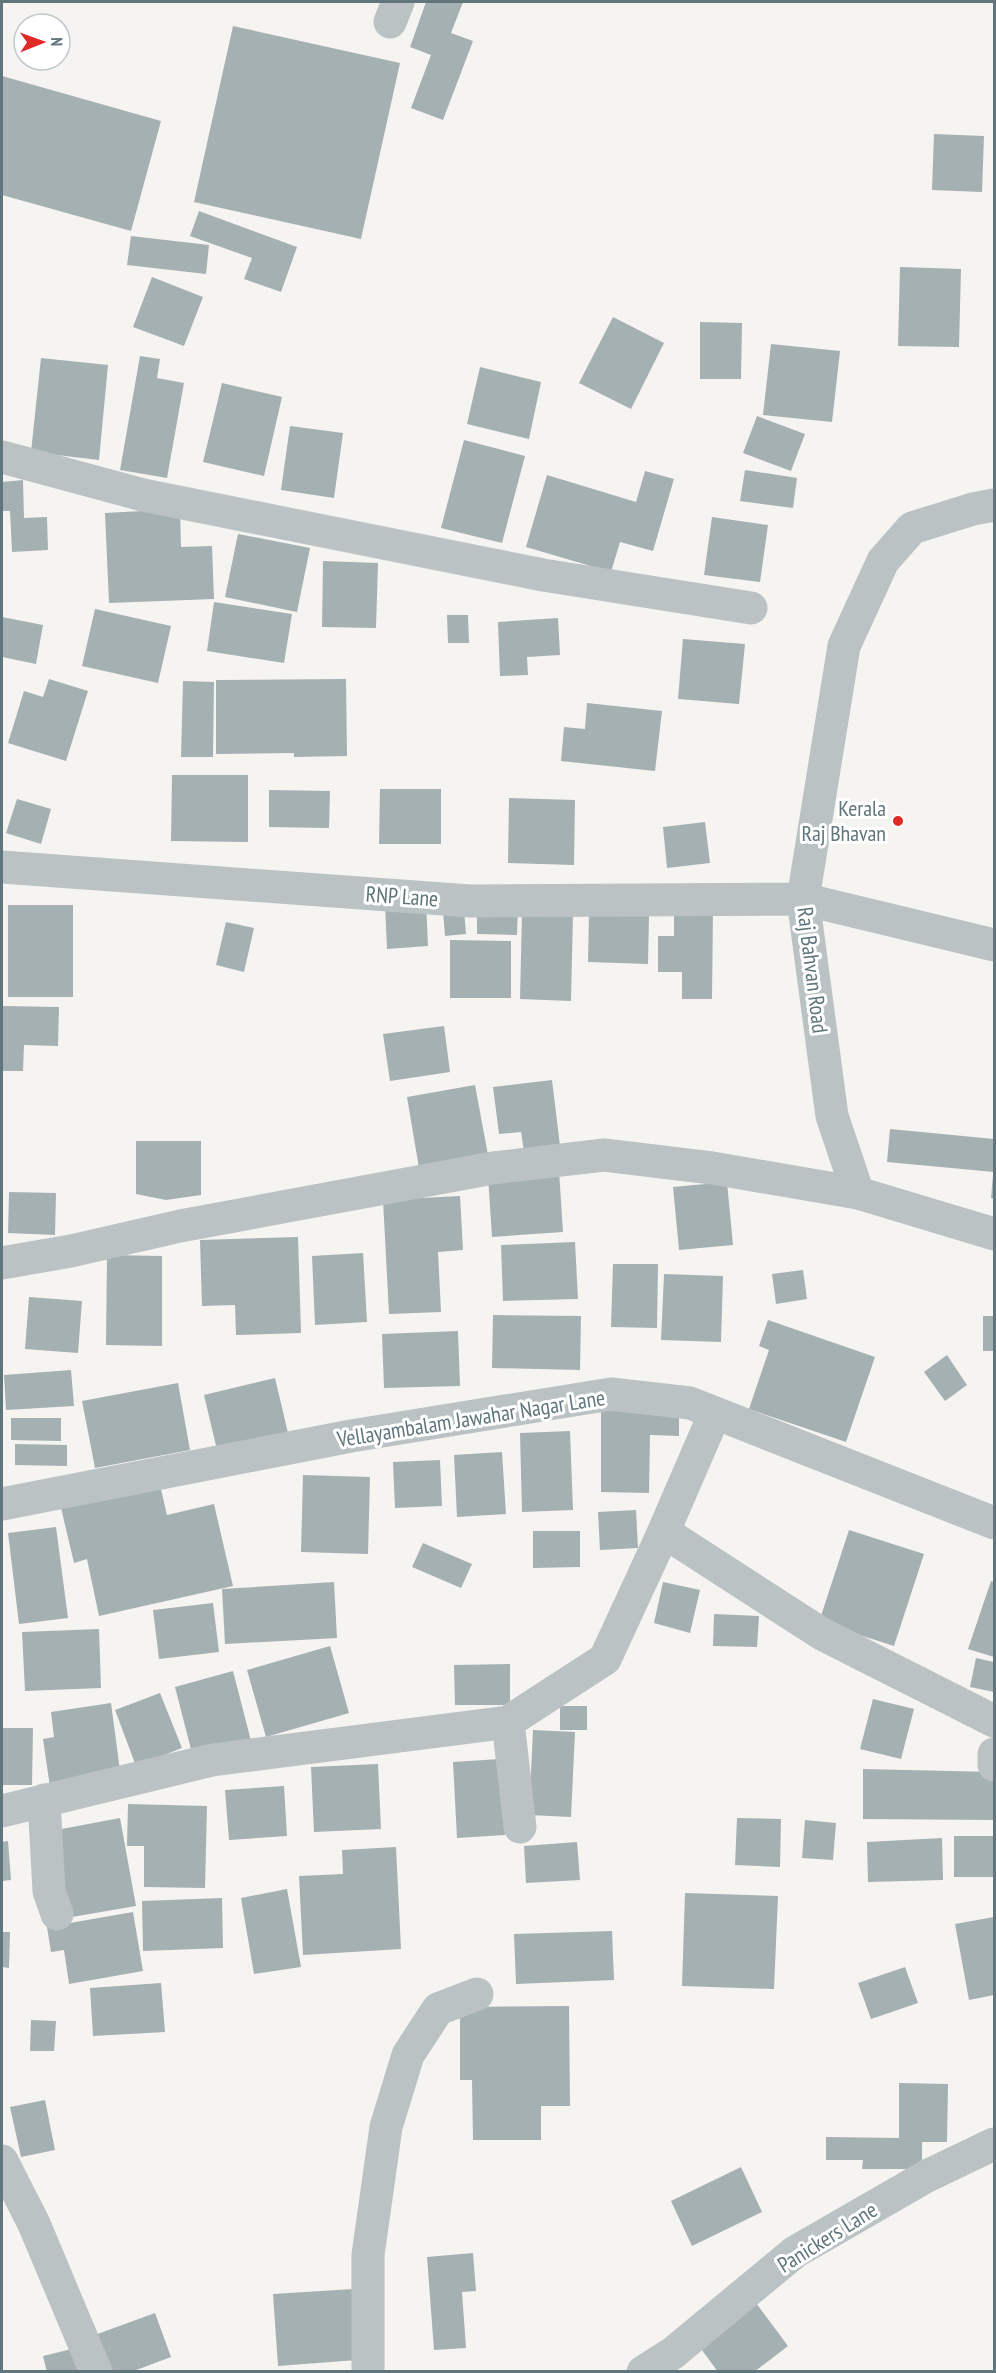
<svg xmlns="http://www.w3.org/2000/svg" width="996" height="2373" font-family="'PT Sans Narrow',sans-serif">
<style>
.building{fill:#a5b0b3}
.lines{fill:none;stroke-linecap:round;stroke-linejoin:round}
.minor{stroke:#bbc2c4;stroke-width:33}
.poi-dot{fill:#e12926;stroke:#fff;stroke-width:2}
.labels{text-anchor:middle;stroke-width:6;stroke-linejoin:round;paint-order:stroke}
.poi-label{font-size:22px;fill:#60767c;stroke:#fff;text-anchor:end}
.street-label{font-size:22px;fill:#60767c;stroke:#fff}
</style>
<rect width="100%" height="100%" fill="#f5f4f1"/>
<path class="building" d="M426,2h37l-12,31 22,8 -30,79 -32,-12 20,-53 -21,-8z
M233,26l167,37 -39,176 -167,-37z
M2,76l159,45 -30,110 -129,-36z
M934,134l50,2 -2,56 -50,-2z
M199,211l98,36 -16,45 -37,-13 8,-21 -62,-22z
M131,236l78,9 -3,29 -79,-9z
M900,267l61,2 -2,78 -61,-1z
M152,277l51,20 -19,49 -51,-19z
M613,317l51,26 -33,66 -52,-26z
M700,322l42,1 -1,56h-41z
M771,344l69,7 -8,71 -69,-7z
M140,356l20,3 -3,19 27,5 -17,95 -47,-8z
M41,358l67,7 -9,95 -68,-8z
M480,367l61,15 -12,57 -62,-15z
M222,383l60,14 -18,79 -61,-14z
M757,416l48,18 -14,37 -48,-18z
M290,426l53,7 -9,65 -53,-8z
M464,440l61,16 -23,87 -61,-15z
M745,470l52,8 -4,30 -53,-7z
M645,471l29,8 -21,72 -33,-9 -9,30 -85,-25 21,-72 89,27z
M23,480l1,38 23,-1 1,33 -36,2 -2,-41h-8v-29z
M180,509l1,38 31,-1 2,53 -105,4 -4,-90z
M712,517l56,8 -8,57 -56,-7z
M238,534l72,14 -13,64 -72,-15z
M323,561l55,2 -2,65 -54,-1z
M214,602l78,12 -8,49 -77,-12z
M95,609l76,17 -13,57 -76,-17z
M447,615h21l1,28h-21z
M2,617l41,8 -7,39 -34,-7z
M558,618l2,37 -33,2 1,18 -28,1 -2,-54z
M683,639l62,5 -6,60 -61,-5z
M49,679l39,12 -22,70 -58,-18 16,-52 19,6z
M346,679l1,77 -53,1v-4l-78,1v-74z
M183,681l31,1 -1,75h-32z
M587,703l75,8 -7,60 -94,-10 3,-34 21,2z
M172,775h76v67l-77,-1z
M380,789h61v55h-62z
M269,790l61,1 -1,37 -60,-1z
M509,798l66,2 -1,65 -66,-2z
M17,799l34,10 -10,35 -35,-11z
M705,822l5,41 -43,5 -4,-41z
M426,902l2,44 -41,3 -2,-45z
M8,905h65v92h-65z
M477,905l41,1 -1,29 -40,-1z
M674,907h39l-1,92h-30v-27h-24v-36h16z
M464,910l2,24 -21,2 -2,-25z
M522,912l51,1 -2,88 -51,-2z
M589,913l60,2 -1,49 -60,-2z
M226,922l28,6 -10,44 -28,-7z
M450,940l61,1v57h-61z
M2,1006l57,1 -1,39 -34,-1 -1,26h-21z
M444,1026l6,46 -60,9 -7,-47z
M552,1080l9,74 -36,4 -4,-26 -22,2 -6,-47z
M475,1085l13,70 -69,13 -12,-71z
M890,1129l104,10v33l-107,-10z
M136,1141h65v54l-35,5 -30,-6z
M559,1171l4,61 -71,5 -4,-61z
M993,1175h1v24l-3,-1z
M727,1182l6,63 -54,5 -6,-63z
M9,1192l47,1 -1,42 -47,-2z
M460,1196l3,54 -25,2 3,60 -52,2 -6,-114z
M298,1237l3,96 -65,2 -1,-30 -33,1 -2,-66z
M575,1242l3,57 -75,2 -2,-56z
M363,1253l4,69 -52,3 -3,-69z
M107,1255l55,1v90l-56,-1z
M613,1264h45l-1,64 -46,-1z
M803,1270l4,29 -31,5 -4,-30z
M664,1274l59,2 -2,66 -60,-2z
M29,1297l53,4 -4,52 -53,-4z
M493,1315l88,1 -1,54 -88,-2z
M983,1316h11v35h-11z
M768,1320l107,37 -29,85 -97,-33 20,-59 -10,-4z
M458,1331l2,55 -76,2 -2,-54z
M947,1355l20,30 -22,16 -21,-29z
M71,1370l3,36 -68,4 -2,-35z
M275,1378l13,55 -71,17 -13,-55z
M178,1383l12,67 -95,18 -13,-67z
M601,1405l78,1v30l-29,-1 -1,58 -48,-1z
M11,1418h50v23l-50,-1z
M570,1431l3,79 -51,2 -2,-79z
M15,1444l52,1v21l-52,-1z
M502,1452l4,62 -49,3 -3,-62z
M440,1460l2,46 -47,2 -2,-46z
M303,1475l67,2 -2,77 -67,-2z
M160,1485l7,30 47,-11 19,82 -134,30 -12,-57 -13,4 -13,-55z
M636,1510l2,38 -38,2 -2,-38z
M56,1527l12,91 -49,6 -11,-91z
M849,1530l75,24 -30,92 -75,-24z
M533,1531h47v36l-47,1z
M423,1543l49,21 -11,24 -49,-21z
M991,1581l3,1v75l-26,-8z
M334,1582l3,56 -112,6 -3,-55z
M663,1582l37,8 -10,43 -36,-10z
M213,1603l6,49 -60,7 -6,-49z
M714,1614l45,2 -2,31 -44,-1z
M99,1629l2,59 -76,3 -3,-59z
M330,1646l19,67 -83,24 -19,-67z
M976,1658l18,4v30l-24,-5z
M510,1664v41h-55l-1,-40z
M233,1671l18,70 -58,16 -18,-70z
M160,1693l22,55 -46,18 -21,-56z
M873,1699l41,10 -13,50 -41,-10z
M111,1703l10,75 -71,9 -7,-48 11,-2 -3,-25z
M560,1706h27v24h-27z
M2,1728h31l-1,57h-30z
M533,1730l42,2 -4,85 -42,-2z
M500,1759l5,76 -48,3 -4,-76z
M378,1764l3,65 -67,3 -3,-65z
M863,1769l131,3v48l-131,-1z
M284,1786l3,50 -58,4 -4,-50z
M128,1804l79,2 -2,82 -61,-1v-41h-17z
M120,1818l16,88 -70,12 -15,-87z
M737,1818l44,1 -1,48 -45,-2z
M805,1820l31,3 -3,37 -31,-2z
M954,1836h40v41h-40z
M942,1838l1,42 -75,2 -1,-40z
M8,1841l3,39 -9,1v-39z
M577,1842l3,38 -54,3 -2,-37z
M396,1847l5,102 -98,6 -4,-79 44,-2 -1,-24z
M287,1889l14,78 -47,7 -13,-76z
M685,1893l93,3 -4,93 -92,-3z
M222,1898l1,50 -80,3 -1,-50z
M133,1912l10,59 -74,13 -5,-34 -13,2 -4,-25z
M994,1917v78l-25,5 -14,-76z
M612,1931l2,49 -98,4 -2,-50z
M2,1932h8l-1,36 -7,-1z
M905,1967l13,36 -47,16 -13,-36z
M161,1983l4,49 -72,4 -3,-48z
M569,2006l1,100h-29v34h-68l-1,-60h-12v-73z
M31,2020l25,1 -2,30h-24z
M899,2083l49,1 -1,58h-25v27h-60l1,-9h-37v-23l73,1z
M45,2100l10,50 -34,7 -11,-50z
M741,2167l21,45 -70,34 -21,-45z
M473,2253l3,38 -14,1 4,56 -32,2 -7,-93z
M353,2289l4,71 -79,6 -5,-72z
M756,2303l32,43 -34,26h-36l-19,-26z
M155,2313l16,44 -40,15h-26l-13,-36z
M80,2347l6,25h-39l-4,-16z"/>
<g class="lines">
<path class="minor" d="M390,22l8,-20
M2,457l141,38 400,80 208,33
M994,505l-21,4 -61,19 -29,33 -39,85 -41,253 29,217 26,77 136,41
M2,867l468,34 333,-2 191,46
M2,1263l69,-12 109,-25 313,-58 111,-13 108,13 146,25
M2,1504l349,-68 260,-42 79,9 304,120
M664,1532l158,102 172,87
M508,1722l12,105
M994,1765v-11
M44,1800l5,91 8,23
M2,1811l210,-51 296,-38 97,-63 55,-119 55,-127
M2,2161l32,63 62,148
M368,2372v-117l18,-128 22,-72 30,-46 39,-15
M643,2372l30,-19 122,-101 132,-76 67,-32"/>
</g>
<circle class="poi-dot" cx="898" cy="821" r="6"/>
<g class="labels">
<g class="poi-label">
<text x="886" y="816">Kerala<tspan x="886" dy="25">Raj Bhavan</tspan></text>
</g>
<g class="street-label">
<text transform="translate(402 896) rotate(4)" y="8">RNP Lane</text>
<text transform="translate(813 970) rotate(83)" y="8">Raj Bahvan Road</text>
<text transform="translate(471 1418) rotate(-9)" y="8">Vellayambalam Jawahar Nagar Lane</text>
<text transform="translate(827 2237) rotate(-32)" y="8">Panickers Lane</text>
</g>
</g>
<rect width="996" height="2373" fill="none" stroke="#60767c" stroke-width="6"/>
<g transform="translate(42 42) rotate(89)"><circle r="28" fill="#ffffff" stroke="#bfc8cb" stroke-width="1.5"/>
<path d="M0-4.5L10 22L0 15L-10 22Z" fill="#e12926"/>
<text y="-9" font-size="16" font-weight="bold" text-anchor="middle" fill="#60767c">N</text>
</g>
</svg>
